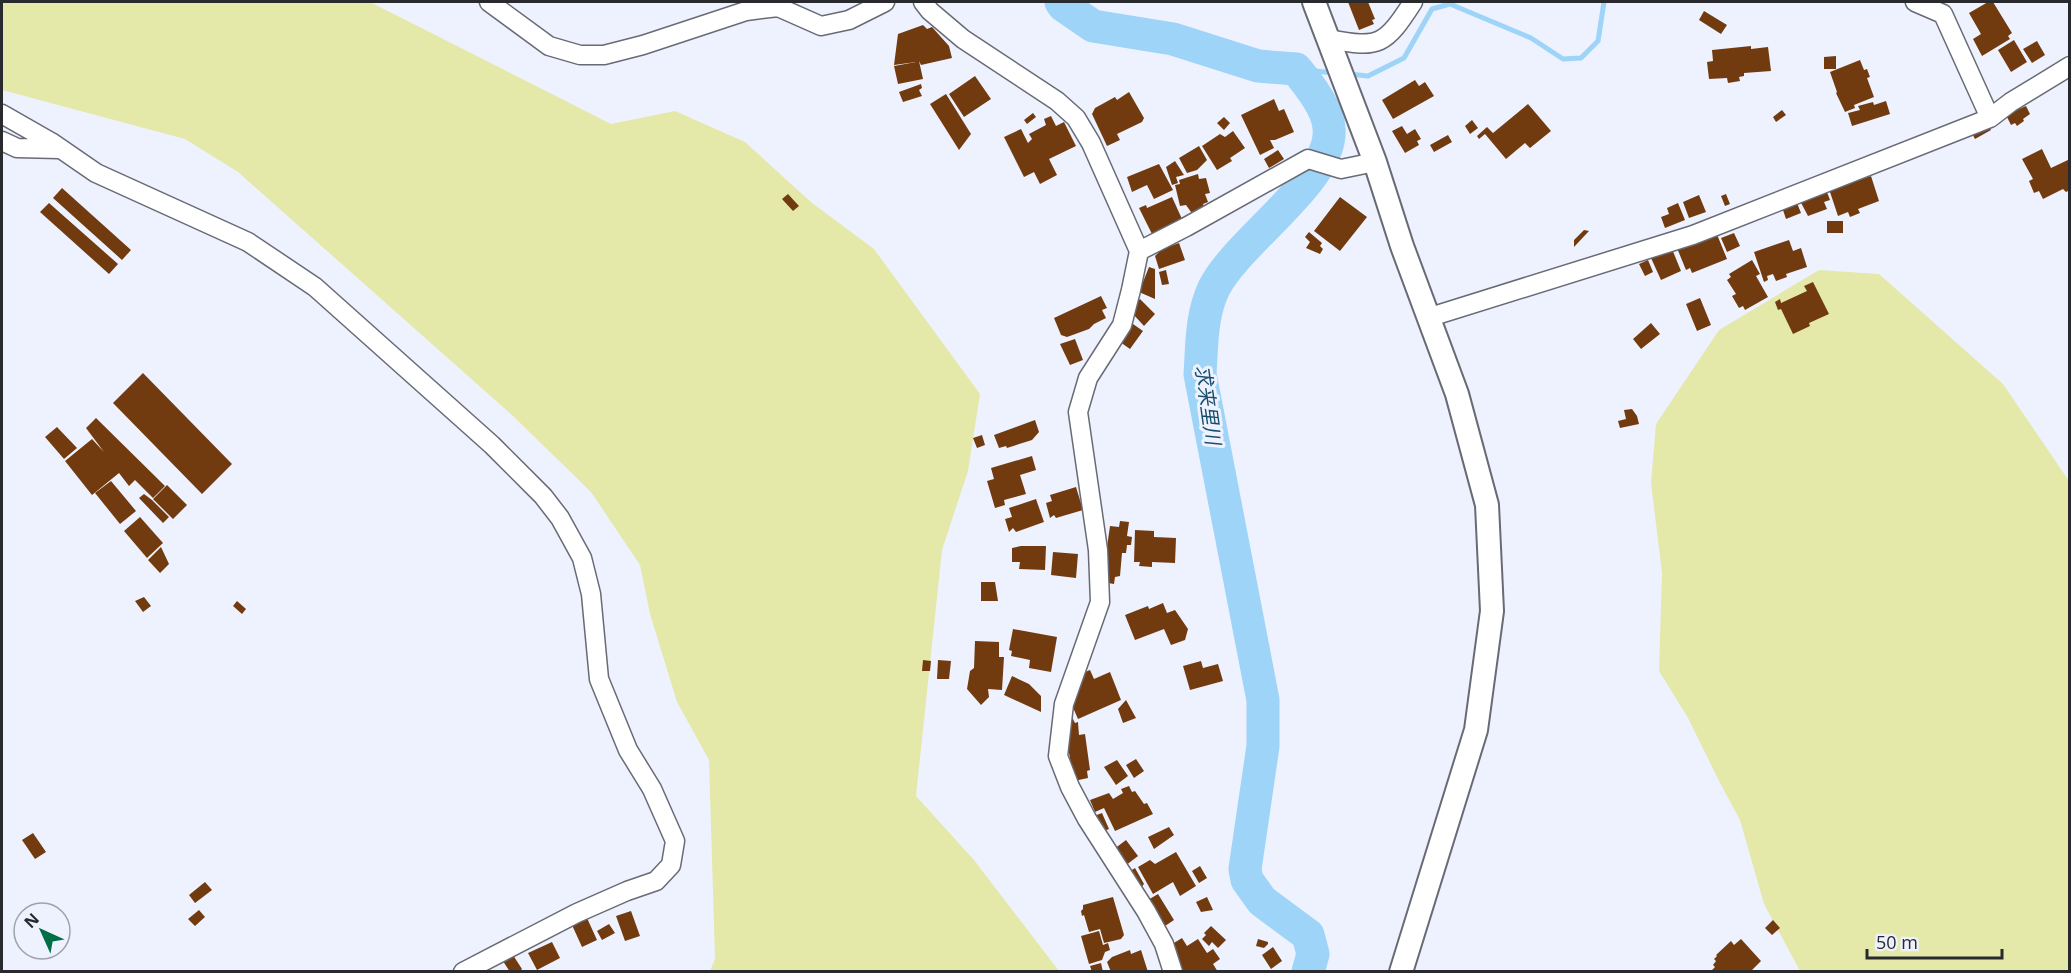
<svg xmlns="http://www.w3.org/2000/svg" width="2071" height="973" font-family="'Open Sans','Noto Sans JP',sans-serif">
<style>
.green{fill:#e4e9aa}
.lines{fill:none;stroke-linecap:round;stroke-linejoin:round}
.stream{stroke:#9dd4f7;stroke-width:5}
.river{stroke:#9dd4f7;stroke-width:33}
.building{fill:#713b0f}
.minor-casing{stroke:#686b75;stroke-width:21}
.tertiary-casing{stroke:#686b75;stroke-width:26}
.minor{stroke:#fff;stroke-width:18}
.tertiary{stroke:#fff;stroke-width:22}
.labels{text-anchor:middle;stroke-width:6;stroke-linejoin:round;paint-order:stroke}
.water-label{font-size:20px;font-style:italic;fill:#174d6b;stroke:#eef2fe}
</style>
<rect width="100%" height="100%" fill="#eef2fe"/>
<path class="green" d="M2,2h368l241,122 64,-13 70,31 67,61 62,46 106,145 -12,77 -26,79 -26,246 58,64 85,111h-349l5,-12 -6,-199 -32,-58 -27,-88 -10,-49 -49,-73 -78,-76 -275,-244 -53,-33 -183,-49z
M1819,270l60,4 124,110 66,97v490h-269l-36,-67 -24,-84 -21,-39 -31,-63 -29,-47 3,-98 -11,-90 5,-59 63,-94z"/>
<g class="lines">
<path class="stream" d="M1296,69l38,4
M1349,74l19,2 36,-18 28,-49 18,-5 81,34 32,21 18,-1 17,-17 6,-39"/>
<path class="river" d="M1061,2l3,4 29,20 80,13 85,27 38,3c12,15 32,39 33,59 5,52 -91,112 -115,160 -13,27 -12,57 -14,86l63,326v46l-18,123 2,11 15,21 46,34 5,19 -5,18"/>
</g>
<path class="building" d="M1348,2h20l7,17 -3,1 2,4 -15,6z
M1988,2h5l19,31 -4,3 2,3 -28,17 -9,-17 8,-5 -12,-21z
M1704,11l23,14 -6,9 -22,-14z
M923,25l4,4 5,-2 17,19 3,12 -31,7 -2,-4 4,18 -25,5 -4,-18 22,-4 -22,3 4,-31z
M2014,40l13,22 -16,10 -13,-22z
M2037,41l8,14 -13,8 -9,-14z
M1751,46v3l17,-2 3,24 -27,2v3l-5,1 1,4 -12,2 -1,-5 -18,1 -2,-17 6,-1 -1,-11z
M1836,56v13h-12v-12z
M1860,60l4,10 3,-1 3,8 -3,1 7,19 -20,8 1,3 -10,4 -9,-19 1,-1 -7,-20z
M975,76l16,23 -27,18 -15,-23z
M1415,80l4,6 6,-4 9,14 -41,23 -11,-19z
M921,84l1,4 -3,2 3,6 -19,6 -4,-10z
M1129,92l15,26 -2,4 -25,12 3,6 -13,6 -15,-32 3,-6 20,-11 2,3z
M946,94l25,40 -12,16 -29,-46z
M1274,99l5,12 5,-2 10,23 -19,8h-5l4,8 -14,7 -19,-40z
M1886,101l4,13 -38,12 -4,-13 12,-3 -2,-4 15,-4 1,3z
M2016,102l3,7 7,-3 4,8 -7,5 1,2 -7,5 -2,-3 -4,2 -8,-16z
M1528,104l23,27 -21,17 -5,-5 -19,16 -21,-25 -6,5 -2,-3 10,-9 6,6z
M1782,110l4,5 -10,7 -3,-5z
M1033,113l3,4 -9,7 -3,-4z
M1051,116l5,10 8,-4 12,24 -27,13 8,16 -17,9 -6,-12 -10,5 -20,-40 17,-8 7,14 4,-4 -3,-5 17,-9 -2,-6z
M1224,117l6,6 -6,7 -7,-7z
M1984,117l7,13 -16,9 -7,-13z
M1472,120l6,8 -8,6 -5,-8z
M1402,126l5,8 8,-5 6,10 -4,2 2,4 -14,8 -13,-22z
M1233,131l12,17 -15,10 2,3 -15,9 -15,-24 18,-12 5,3z
M1448,135l4,7 -18,10 -4,-7z
M1199,146l8,14 -10,10 -10,3 -8,-15z
M2042,149l9,19 19,-9v31l-4,2 -3,-3 -20,10 -4,-8 -5,2 -5,-12 4,-2 -11,-20z
M1278,150l6,9 -15,9 -5,-9z
M1175,161l9,14 -8,2 2,6 -6,2 -6,-18z
M1159,164l14,26 -19,9 -7,-14 -15,7 -5,-15z
M1198,174l1,5 7,-1 4,15 -5,1 3,8 -5,2 2,5 -14,3 -5,-7 -6,1 -5,-21 5,-1 -1,-4z
M1871,176l8,25 -21,8 2,4 -10,4 -2,-5 -10,4 -10,-30 21,-6 1,3z
M1825,187l5,13 -6,2 3,7 -19,7 -10,-19z
M62,188l69,62 -9,10 -69,-62z
M788,194l11,12 -6,5 -11,-12z
M1726,194l4,10 -5,2 -4,-10z
M1699,195l7,17 -17,6 -6,-16z
M1172,197l10,22 -30,15 -13,-26 7,-3 1,3z
M1340,197l27,20 -27,34 -26,-20z
M1795,198l6,15 -15,6 -5,-15z
M49,203l69,61 -9,10 -69,-62z
M1678,203l7,17 -20,8 -4,-11 8,-3 -2,-6z
M1827,221h16v12h-16z
M1584,230l5,1 -15,16v-7z
M1309,232l13,11 -2,3 3,3 -3,5 -14,-6 4,-6 -5,-5z
M1716,232l11,27 -35,14 -2,-5 -4,2 -9,-22z
M1734,233l6,13 -13,6 -6,-14z
M1789,240l4,11 8,-3 6,19 -21,7 1,3 -11,4 -3,-7 -6,2 1,4 -4,2 -10,-30z
M1179,243l6,17 -26,9 -4,-13 7,-7z
M1672,249l9,22 -20,9 -10,-22z
M1648,260l5,12 -8,4 -6,-12z
M1752,260l8,14 -4,2 12,21 -23,13 -2,-4 -4,2 -7,-12 4,-2 -9,-14 4,-3 -2,-3z
M1149,267l6,2v30l-16,-7z
M1166,270l3,14 -7,1 -3,-13z
M1813,282l16,32 -20,9 1,3 -17,8 -12,-25 -3,1 -3,-8 5,-3 1,4 26,-12 -3,-5z
M1101,296l6,12 -5,2 4,8 -12,6 -5,5 -22,8 -6,-2 -7,-17z
M1700,298l11,27 -14,6 -11,-27z
M1140,299l15,15 -11,12 -11,-12v-8z
M1651,323l9,11 -19,15 -8,-10z
M1133,324l10,7 -13,18 -10,-7z
M1075,339l8,21 -13,5 -10,-21z
M143,373l89,91 -30,30 -89,-91z
M1632,409l5,7 2,8 -19,4 -2,-7 8,-2 -2,-9z
M96,418l69,68 -12,12 -18,-18 -6,6 -10,-13 -27,22 -27,-34 27,-22 12,13 -18,-24z
M1035,420l4,12 -7,8 -25,8 -1,-2 -7,2 -5,-13z
M57,427l20,21 -13,11 -19,-22z
M982,435l3,10 -8,3 -4,-10z
M1032,456l4,14 -16,5 6,19 -22,6 1,5 -10,3 -8,-27 7,-2 -3,-11z
M111,481l25,30 -16,13 -25,-31z
M167,485l20,20 -14,14 -20,-20z
M1076,487l7,23 -27,8 -2,-3 -4,3 -4,-15 6,-2 -2,-6z
M144,494l8,6 -3,3 3,-3 17,17 -6,6 -24,-25z
M1036,499l8,23 -28,10 -3,-4 -4,4 -4,-13 7,-2 -3,-9z
M140,517l23,26 -16,15 -23,-27z
M1120,521l9,1 -2,14 5,1 -1,8h-4l-1,8h-4l-2,23 -5,1 -1,7 -12,-2 8,-56 9,1z
M1135,530l19,1v6l22,1 -1,25 -23,-1v5l-13,-1 1,-4h-6z
M1021,546h25l-1,24 -26,-1 1,-7h-8v-14z
M161,547l8,17 -9,9 -12,-13z
M1053,552l25,2 -2,24 -25,-3z
M981,582h14l3,19h-17z
M144,597l7,9 -8,6 -8,-11z
M237,601l9,8 -4,5 -9,-8z
M1163,603l4,10 8,-3 13,19 -3,11 -14,5 -7,-16 -29,11 -10,-25 23,-9 1,3z
M1013,629l44,8 -6,35 -22,-4 1,-8 -19,-4 1,-5 -3,-1z
M975,641l24,1v15h5l-2,33 -14,-1 1,8 -8,8 -14,-16 3,-18 4,-3z
M923,660l8,1 -1,10h-8z
M938,660l13,1 -2,18h-12z
M1201,661l2,7 15,-4 5,17 -33,9 -7,-24z
M1090,670l4,9 16,-7 11,28 -43,19 -10,-23 17,-24z
M1012,676l17,8 12,12v16l-37,-17z
M1126,700l10,18 -13,5 -5,-14z
M1072,717l3,6 3,-1 1,13 6,-1 5,36 -3,1 1,7 -14,3 -11,-62z
M1136,759l8,12 -10,7 -8,-13z
M1117,760l11,16 -12,9 -12,-18z
M1129,786l3,6 3,-1 9,13 3,-1 6,11 -38,17 -11,-23 -9,4 -5,-12 19,-7 4,6 10,-6 -2,-4z
M1102,813l7,16 -12,5 -8,-16z
M1169,827l5,8 -20,14 -6,-12z
M33,833l13,19 -11,7 -13,-19z
M1126,840l12,16 -17,13 -12,-16z
M1176,852l20,34 -16,10 -7,-14 -20,12 -15,-27 12,-7 5,4z
M1200,866l7,12 -8,5 -7,-12z
M1135,868l9,16 -4,5 -18,-13z
M205,882l7,8 -17,13 -6,-8z
M1158,894l16,26 -15,10 -16,-27z
M1113,897l11,38 -3,4 -17,4 -4,-14 -11,3 -5,-17 -2,1 -1,-5 2,-2v-4z
M1207,897l6,13 -12,2 -5,-10z
M199,910l6,7 -10,9 -7,-7z
M631,911l9,25 -15,5 -9,-25z
M587,918l10,22 -15,7 -10,-22z
M1773,920l7,8 -8,7 -7,-7z
M609,924l6,9 -13,7 -5,-9z
M1211,926l15,14 -8,8 -6,-6 -3,4 -7,-7 4,-4 -2,-2z
M1099,931l4,14 5,-2 2,7 -5,2 -3,8 -13,4 -8,-28z
M1182,938l5,8 11,-7 9,14 6,-4 7,10 -7,5 5,8h-40l-9,-26z
M1258,939l10,3v2l-4,4 -8,-2z
M1741,939l20,22 -11,11h-40l5,-5 -2,-2 3,-4 -2,-2 3,-3 -1,-1 15,-14 3,4z
M552,942l8,16 -23,12 -9,-17z
M1273,947l9,14 -11,8 -9,-14z
M1130,950l1,4 10,-4 7,22h-37l-4,-10 5,-5z
M511,952l11,17 -3,3h-9l-9,-14z
M1101,963l2,9h-11l-2,-6z"/>
<g class="lines">
<defs>
<path id="minor" d="M489,2l60,44 31,9h24l39,-10 103,-34 32,-4 43,19 28,-6 36,-18
M923,2l7,9 33,28 94,62 19,17 15,25 48,108 -8,39 -9,35 -34,53 -10,34 20,138 2,52 -36,102 -6,52 12,31 17,32 59,92 18,33 9,28
M1915,2l28,12 47,104
M1329,39c51,10 56,6 84,-37
M2,114l49,28 45,31 152,69 67,45 177,158 51,51 17,22 22,40 9,36 8,85 29,71 24,39 23,52 -4,24 -15,16 -29,10 -50,22 -114,59
M2,141l15,7 42,1
M1139,251l47,-24 122,-68 33,10 34,-7
M1427,318l266,-83 297,-117 21,-16 59,-36"/>
<path id="tertiary" d="M1314,2l61,160 27,84 55,148 30,111 5,106 -16,119 -75,242"/>
</defs>
<use href="#minor" class="minor-casing"/>
<use href="#tertiary" class="tertiary-casing"/>
<use href="#minor" class="minor"/>
<use href="#tertiary" class="tertiary"/>
</g>
<g class="labels">
<g class="water-label">
<text transform="translate(1208 405) rotate(82)" y="7">求来里川</text>
</g>
</g>
<rect width="2071" height="973" fill="none" stroke="#292a2e" stroke-width="6"/>
<g transform="translate(42 931) rotate(315)"><circle r="28" fill="#eef2fe" stroke="#9fa2ab" stroke-width="1.5"/>
<path d="M0-4.5L10 22L0 15L-10 22Z" fill="#006e46"/>
<text y="-9" font-size="16" font-weight="bold" text-anchor="middle" fill="#292a2e">N</text>
</g>
<path d="M1867 949v9h135v-9" fill="none" stroke="#292a2e" stroke-width="3"/>
<text x="1876" y="949" font-size="18" fill="#292a2e" stroke="#eef2fe" stroke-width="4.5" paint-order="stroke">50 m</text>
</svg>
